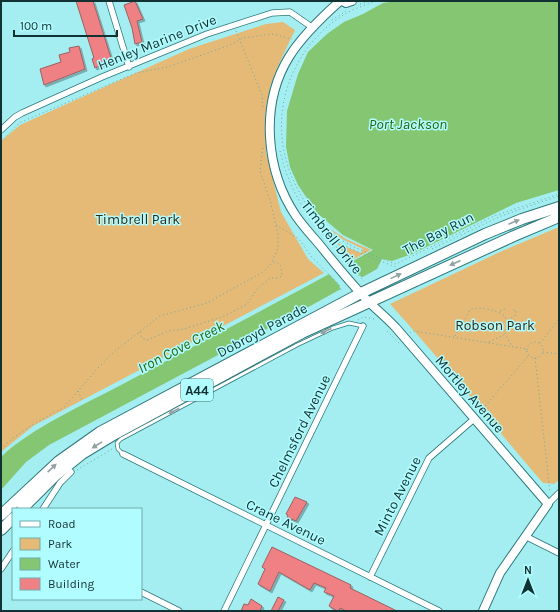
<svg xmlns="http://www.w3.org/2000/svg" width="560" height="612" font-family="Karla,sans-serif">
<style>
.green{fill:#e4ba76}
.water{fill:#84c671}
.pier{fill:#a4eef1}
.building{fill:#ef8185;stroke:#996161;filter:url(#shadow)}
.lines{fill:none;stroke-linecap:round;stroke-linejoin:round}
.lane-casing{stroke:#2d787b;stroke-width:4.5}
.street-casing{stroke:#2d787b;stroke-width:7}
.secondary-casing{stroke:#2d787b;stroke-width:10}
.highway-casing{stroke:#2d787b;stroke-width:12}
.path{stroke:#6ca6a8;stroke-width:1;stroke-dasharray:1 3;stroke-linecap:butt}
.lane{stroke:#fff;stroke-width:3}
.street{stroke:#fff;stroke-width:5.5}
.secondary{stroke:#fff;stroke-width:8}
.highway{stroke:#fff;stroke-width:10}
.oneway{fill:#94a2a3}
.labels{text-anchor:middle;stroke-width:3;stroke-linejoin:round;paint-order:stroke}
.shield{fill:#b1fcff;stroke:#426e70;stroke-width:1}
.shield-label{font-size:13px;font-weight:bold;fill:#123132}
.street-label{font-size:14px;fill:#123132;stroke:#b1fcff}
.park-label{font-size:14px;fill:#322816;stroke:#b1fcff}
.water-label{font-size:15px;font-style:italic;fill:#286610;stroke:#b1fcff}
</style>
<defs>
<filter id="shadow"><feDropShadow dx="2" dy="2" stdDeviation="0" flood-color="#0004"/></filter>
</defs>
<rect width="100%" height="100%" fill="#a4eef1"/>
<path class="green" d="M283,22l12,8 -18,38 -7,19 -5,29 1,36 15,60 27,47 16,14 -291,153 -32,26v-311l19,-16 169,-76 77,-25z
M559,227v253l-5,4 -11,-1c-51,-59 -100,-121 -153,-179l112,-53z
M329,228l17,11 25,11 -23,12 -11,-19 24,10 2,-4 -23,-11z"/>
<path class="water" d="M396,1h163v189l-43,13 -104,51 -20,7 -10,-2 -5,10 -65,36 -263,140 -23,17 -25,28v-33c30,-29 84,-53 122,-73 83,-44 167,-88 250,-134l-30,-15 -26,-22 -19,-28 -8,-18 -4,-20 1,-36 11,-37 10,-22 19,-18 17,-12 19,-8 20,-11z"/>
<path class="pier" d="M348,261l15,18 -22,12 -2,-6 -11,-12z"/>
<path class="building" d="M76,1h17l19,60 -17,7 -3,-9 2,-1z
M135,1l8,18 -6,2 5,21 -7,2 -3,-16 -8,-23z
M79,46l6,23 -41,16 -4,-16 21,-7 -2,-7 11,-3 -1,-4z
M295,497l12,5 -11,19 -9,-4 1,-2 -2,-1z
M272,547l79,38 -1,3 47,23h-51l-6,-3 -1,3h-2l-8,-5 5,-10 -10,-4 2,-4 -12,-5 -4,7 -31,-18 -9,19 -12,-7 7,-15 -3,-2z
M278,597l6,3 -6,11h-7z
M251,599l11,7 -2,5h-19l3,-7 4,1z"/>
<g class="lines">
<defs>
<path id="lane" d="M123,454l-5,-5 -1,-6 4,-4 176,-94 36,-17 16,-5 14,3"/>
<path id="street" d="M109,1l20,66
M1,130l14,-13 7,-4 80,-36 105,-43 65,-21 18,-1 23,16
M123,454l316,157
M548,504l11,-11
M43,509l17,-26 11,-11
M525,536l34,17
M1,569l12,-18
M370,577l59,-119 45,-39
M141,592l38,19
M224,611l139,-285"/>
<path id="secondary" d="M340,1c-18,16 -38,35 -51,56 -29,47 -24,113 7,159 7,10 15,19 23,28 16,20 32,40 50,58 9,9 19,17 28,27l151,175 -48,69 -17,38
M342,1l4,2 6,-2"/>
<path id="highway" d="M22,509l34,-34 26,-21 33,-20 187,-101 212,-97 45,-19
M1,515l58,-54 41,-29 261,-139 124,-59 37,-15 37,-12
M1,530l12,-12"/>
</defs>
<use href="#lane" class="lane-casing"/>
<use href="#street" class="street-casing"/>
<use href="#secondary" class="secondary-casing"/>
<use href="#highway" class="highway-casing"/>
<path class="path" d="M376,1c-10,4 -21,7 -31,13 -19,11 -35,28 -46,47 -35,61 -15,132 37,175 9,9 47,23 60,28l98,-48 65,-22
M360,4l11,-3
M332,20l14,-9
M236,31l26,64 1,13
M114,66l-1,-2 7,-4
M1,142l18,-19 117,-50 32,-6 62,-22 13,-7 29,-4 20,5
M280,151c7,31 23,65 49,84 18,14 45,24 67,32
M276,225l23,14 11,16 29,30 3,7
M334,239c2,15 20,31 30,42
M432,249l69,-33 58,-20
M500,311l5,-2
M358,320l5,-3 12,2
M508,320l8,-5v-5h-3
M387,331l12,12
M140,332l2,6 5,2 22,-9 15,-2 41,-13 22,-12 10,-15 13,-11h8l4,-2 -1,-10 -3,-3 -6,-1
M410,333l4,-2 113,18
M455,336l15,-26c7,-5 36,1 37,11 1,4 -2,9 -2,13l7,12
M489,342l15,-7
M527 350a8 8 0 1 1 16 0a8 8 0 1 1-16 0Z
M540,343l19,-24
M543,352l16,2
M535,358l15,134
M78,391l4,9
M480,412l49,-57
M1,449l12,-11 19,-13 32,-18 34,-39 17,-17 45,-35 47,-13 56,-31 8,-8 7,-16v-13l-8,-35 -10,-29 3,-26
M77,470l35,-21"/>
<use href="#lane" class="lane"/>
<use href="#street" class="street"/>
<use href="#secondary" class="secondary"/>
<use href="#highway" class="highway"/>
</g>
<defs><path id="oneway-solid" d="M-6-.8H1V-3.2L6.5 0L1 3.2V.8H-6Z"/></defs>
<g class="oneway">
<use href="#oneway-solid" transform="translate(514 222) rotate(-23)"/>
<use href="#oneway-solid" transform="translate(455 263) rotate(156)"/>
<use href="#oneway-solid" transform="translate(396 276) rotate(-26)"/>
<use href="#oneway-solid" transform="translate(326 331) rotate(155)"/>
<use href="#oneway-solid" transform="translate(174 411) rotate(152)"/>
<use href="#oneway-solid" transform="translate(97 445) rotate(148)"/>
<use href="#oneway-solid" transform="translate(52 468) rotate(-43)"/>
</g>
<g class="labels">
<rect class="shield" x="181" y="379" width="32" height="22" rx="3"/>
<g class="shield-label">
<text x="197" y="395">A44</text>
</g>
<g class="street-label">
<text transform="translate(157 42) rotate(-22)" y="5">Henley Marine Drive</text>
<text transform="translate(438 233) rotate(-27)" y="5">The Bay Run</text>
<text transform="translate(332 237) rotate(52)" y="5">Timbrell Drive</text>
<text transform="translate(262 330) rotate(-28)" y="5">Dobroyd Parade</text>
<text transform="translate(470 394) rotate(49)" y="5">Mortley Avenue</text>
<text transform="translate(299 431) rotate(-64)" y="5">Chelmsford Avenue</text>
<text transform="translate(397 496) rotate(-63)" y="5">Minto Avenue</text>
<text transform="translate(286 522) rotate(26)" y="5">Crane Avenue</text>
</g>
<g class="park-label">
<text x="138" y="224">Timbrell Park</text>
<text x="495" y="330">Robson Park</text>
</g>
<g class="water-label">
<text x="408" y="129">Port Jackson</text>
<text transform="translate(181 347) rotate(-28)" y="5">Iron Cove Creek</text>
</g>
</g>
<rect width="560" height="612" fill="none" stroke="#123132" stroke-width="4"/>
<rect x="12" y="508" width="130" height="92" fill="#b1fcff" stroke="#71abad"/>
<rect x="20" y="521" width="20" height="6" fill="#ffffff" stroke="#71abad"/>
<text x="48" y="528" font-size="12" fill="#123132">Road</text>
<rect x="20" y="538" width="20" height="12" fill="#e4ba76" stroke="#71abad"/>
<text x="48" y="548" font-size="12" fill="#123132">Park</text>
<rect x="20" y="558" width="20" height="12" fill="#84c671" stroke="#71abad"/>
<text x="48" y="568" font-size="12" fill="#123132">Water</text>
<rect x="20" y="578" width="20" height="12" fill="#ef8185" stroke="#71abad"/>
<text x="48" y="588" font-size="12" fill="#123132">Building</text>
<g transform="translate(528 580)" stroke="#b1fcff" stroke-width="3" paint-order="stroke">
<path d="M0-3L7 15L0 10L-7 15Z" fill="#123132"/>
<text y="-6" font-size="11" font-weight="bold" text-anchor="middle" fill="#123132">N</text>
</g>
<path d="M14 30v6h103v-6" fill="none" stroke="#123132" stroke-width="2"/>
<text x="20" y="30" font-size="12" fill="#123132" stroke="#b1fcff" stroke-width="3" paint-order="stroke">100 m</text>
</svg>
